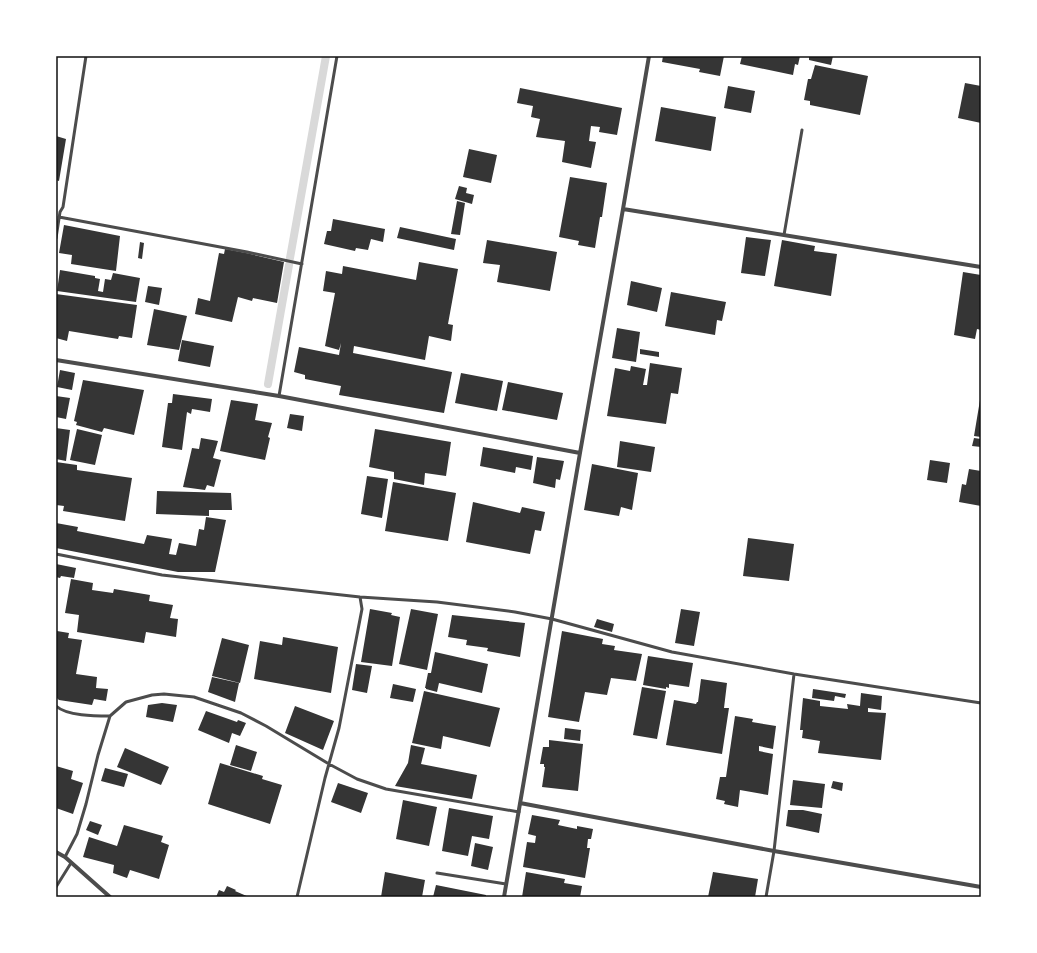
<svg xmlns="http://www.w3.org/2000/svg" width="1037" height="953" font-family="Commissioner,sans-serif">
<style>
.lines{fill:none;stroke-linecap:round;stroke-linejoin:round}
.stream{stroke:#d9d9d9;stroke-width:8}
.building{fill:#353535}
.service{stroke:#4c4c4c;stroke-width:3}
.minor{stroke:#4c4c4c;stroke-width:4}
.neatline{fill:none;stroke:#111;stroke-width:1.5}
</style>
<rect width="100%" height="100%" fill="#fff"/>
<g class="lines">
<path class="stream" d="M290,258l36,-202
M268,384l21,-119"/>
</g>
<path class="building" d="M663,56h61l-4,20 -21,-4 1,-3 -38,-7z
M742,56h58l-2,9 -3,-1 -2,11 -53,-11z
M809,56h24l-2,9 -22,-5z
M815,65l53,11 -8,39 -50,-10v-4l-6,-1 4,-21h3z
M965,83l16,3v37l-23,-5z
M728,86l27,5 -4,22 -27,-5z
M520,88l102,20 -5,27 -18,-3 1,-5 -9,-1 -2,15 7,1 -5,26 -29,-6 3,-21 -29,-4 4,-18 -9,-2 2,-11 -16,-3z
M661,107l55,10 -5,34 -56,-10z
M56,136l10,3 -7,42 -3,-1z
M469,149l28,6 -6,28 -28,-6z
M570,177l37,6 -5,34h-2l-5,31 -17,-3 1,-4 -20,-4z
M459,186l8,2 -1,5 8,2 -2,9 -17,-5z
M457,201l8,2 -5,32 -9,-1z
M333,219l52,10 -2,13 -12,-3 -3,11 -12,-2 -1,3 -31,-7 3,-13h4z
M64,225l56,11 -4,35 -45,-7 1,-9 -13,-2z
M400,227l56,12 -2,11 -57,-12z
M746,237l25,3 -6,36 -24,-3z
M487,240l70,12 -7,39 -53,-9 3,-17 -17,-2z
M782,240l33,6 -1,5 23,3 -6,42 -57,-10z
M140,242l4,1 -2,16 -4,-1z
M225,249l21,4 38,9 -7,41 -24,-5 -1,3 -14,-4 -6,25 -37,-8 3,-16 12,3 9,-48 5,1z
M419,262l39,7 -10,55 5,1 -2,16 -22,-5 -4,24 -71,-14 -1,7 99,19 -8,41 -105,-18 2,-9 -36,-7v-4l-11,-3 5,-25 40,8 2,-12 -2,7 -14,-4 10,-53 -12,-2 3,-20 16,3 1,-8 73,14z
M60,270l35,6v2l5,1 -2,12 5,1 2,-13 6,1 2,-7 27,5 -4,24 -79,-11z
M963,272l18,3v55l-4,-1 -2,10 -21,-4z
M631,281l31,7 -5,24 -30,-7z
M148,286l14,2 -3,17 -14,-3z
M671,292l55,10 -4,19 -5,-1 -2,15 -50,-9z
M56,294l81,11 -5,33 -13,-2 -1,3 -49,-8 -2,10 -11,-3z
M154,309l33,7 -8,34 -32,-5z
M617,328l23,4 -4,30 -24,-4z
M182,340l32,6 -4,21 -32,-6z
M640,349l19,3v5l-19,-3z
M650,363l32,5 -4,26 -7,-1 -5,31 -59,-8 8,-48 15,3 1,-5 15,3 -3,16h4z
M60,370l15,3 -3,17 -15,-3z
M461,373l42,8 -6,30 -42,-8z
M83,380l61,10 -10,45 -30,-7 -2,4 -26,-7 1,-3 -3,-1z
M508,382l55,11 -6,27 -55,-10z
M173,394l39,5 -2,13 -18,-3 -1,5 -4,-2 -5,38 -20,-3 6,-44h4z
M56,396l14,2 -4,21 -10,-2z
M231,400l27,4 -3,16 17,3 -4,14 2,1 -5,22 -45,-9z
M980,400h1v37l-7,-1z
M290,414l14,2 -2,15 -15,-3z
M56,428l14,2 -4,31 -10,-2z
M77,429l25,6 -7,30 -25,-5z
M375,429l76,13 -5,34 -21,-3 -1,12 -30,-6v-7l-25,-5z
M201,438l17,3 -5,17 8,2 -7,27 -7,-2 -2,5 -22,-3 9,-39 7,1z
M974,438l7,1v8l-9,-1z
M620,441l35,6 -4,25 -34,-5z
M483,447l50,9 -2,14 -15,-3 -1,6 -35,-7z
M537,457l27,4 -4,19 -4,-1 -1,9 -22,-5z
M930,460l20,3 -3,20 -20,-3z
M56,462l21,3v5l55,8 -7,43 -62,-10 1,-5 -8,-1z
M592,464l46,9 -6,37 -11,-3 -2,9 -35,-6z
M969,469l12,2v35l-22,-4 3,-18 4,1z
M367,476l21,3 -6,39 -21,-4z
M393,482l63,11 -8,48 -63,-10z
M157,491l74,2 1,17h-23v6l-53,-2z
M473,502l47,11 2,-6 23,5 -4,19 -6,-1 -5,24 -64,-12z
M206,517l20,3 -11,52h-37l-122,-24v-25l22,4 -1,4 67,13 3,-9 25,4 -3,15 7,1 3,-12 17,3 3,-17 5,1z
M748,538l46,6 -5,37 -46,-5z
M56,564l20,4 -2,10 -13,-2 -1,2 -4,-1z
M71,579l22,4 -1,7 21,3 1,-4 36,6 -1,6 24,4 -3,13 8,1 -2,18 -30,-5 -2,11 -67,-11 2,-17 -14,-2z
M370,609l22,4 -1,2 9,2 -8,49 -31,-4z
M411,609l27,5 -11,56 -28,-6z
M681,609l19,3 -6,34 -19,-3z
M452,615l73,8 -5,34 -33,-6 1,-3 -22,-3 1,-5 -19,-3z
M597,619l17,5 -2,8 -18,-5z
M57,631l12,2 -1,5 14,2 -6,34 21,3 -1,11 12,1 -2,12 -12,-2 -2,6 -33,-5 -3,-3v-58z
M562,631l41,8 -1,5 13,2 -1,4 28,4 -6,27 -25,-3 -4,17 -22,-3 -6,30 -31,-5z
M283,637l55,10 -7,46 -77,-14 6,-38 22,4z
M222,638l27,7 -9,38 -28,-7z
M435,652l53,12 -6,29 -43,-10 -2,9 -11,-3v-1h-1l3,-15h3z
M648,656l45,7 -4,24 -20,-3v4l-3,-1v2l-23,-4z
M356,664l16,2 -5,27 -15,-3z
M212,677l27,6 -4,19 -27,-10z
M701,679l26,4 -3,25h5l-7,46 -56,-9 8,-45 22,4 1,-2h1z
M393,684l23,5 -3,13 -23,-4z
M642,687l24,4 -9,48 -24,-4z
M813,689l33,5 -1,4 -10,-2 -1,5 -22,-3z
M424,691l76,17 -10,39 -47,-11 -2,13 -29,-6z
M861,693l21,3 -1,14 -13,-2v4l18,1 -5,47 -63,-7 2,-12 -18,-3 1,-8h-3l3,-32 17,3v5l28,3 -1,-5 13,2z
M162,703l15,2 -4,17 -27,-5 2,-12z
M295,706l39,15 -11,29 -38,-17z
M206,711l31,11 1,-2 8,3 -6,13 -8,-3 -3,10 -31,-13z
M735,716l18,3 -1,3 24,4 -3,23 -14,-3v5l14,3 -5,41 -28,-5 -2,17 -14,-3 1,-3 -9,-2 4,-22h6z
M565,728l16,2 -1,11 -16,-2z
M549,740l34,4 -5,47 -36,-4 3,-20h-1v-3h-4l3,-17h6z
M236,745l21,7 -6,19 -21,-6z
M411,745l14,3 -4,16 56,11 -5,24 -77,-13 13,-23z
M125,748l44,19 -8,18 -44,-18z
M220,763l43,13 -1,3 20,6 -12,39 -62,-20z
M56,766l17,5 -2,8 12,4 -10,31 -17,-6z
M105,768l23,6 -4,13 -23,-6z
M793,780l32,4 -3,24 -32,-3z
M833,781l10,2 -1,8 -11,-3z
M338,783l30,10 -7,20 -30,-11z
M403,800l34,7 -8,39 -33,-7z
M449,808l44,8 -4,23 -17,-3 -4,20 -26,-5z
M788,810h15l19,4 -3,19 -33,-7z
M532,815l28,5 -2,5 19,4v-3l16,3 -2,10h-3l-1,9h3l-5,30 -62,-11 4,-25 8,1 1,-7 -8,-2z
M90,821l12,4 -4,10 -12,-5z
M124,825l39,11 -2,6 8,3 -10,34 -29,-9 -3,8 -14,-5 1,-8 -31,-8 6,-20 28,9z
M475,843l18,4 -5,23 -17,-4z
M385,872l40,8 -3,17h-41z
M526,872l39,7 -1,4 18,3 -2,11h-58z
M713,872l45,7 -3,18h-47z
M436,885l50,10v2h-53z
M227,886l9,4 -1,1 14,6h-33l3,-7 5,2z"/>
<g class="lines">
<path class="service" d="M59,217l188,35 55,12
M784,235l18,-105
M56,238l4,-26 3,-5 23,-151
M279,396l58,-340
M56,554l106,21 198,22 77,5 78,10 37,7 120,33 122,22 187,29
M56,706c11,10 39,10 54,10
M65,857l12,-23 9,-30 12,-49 12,-39 16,-14 26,-7 12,-1 30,3 47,16 25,13 63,38 28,15 29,10 133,23
M437,873l69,11
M56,887l15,-24
M297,897l28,-119 14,-50 23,-119 -2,-12
M766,897l8,-46 20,-177"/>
<path class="minor" d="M623,209l358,58
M56,360l223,36 301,57
M520,803l254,48 207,36
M56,852l9,5 45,40
M504,897l76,-444 43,-244 26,-153"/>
</g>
<rect width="1037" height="953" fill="none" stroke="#ffffff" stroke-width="114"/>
<rect x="57" y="57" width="923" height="839" class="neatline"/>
</svg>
